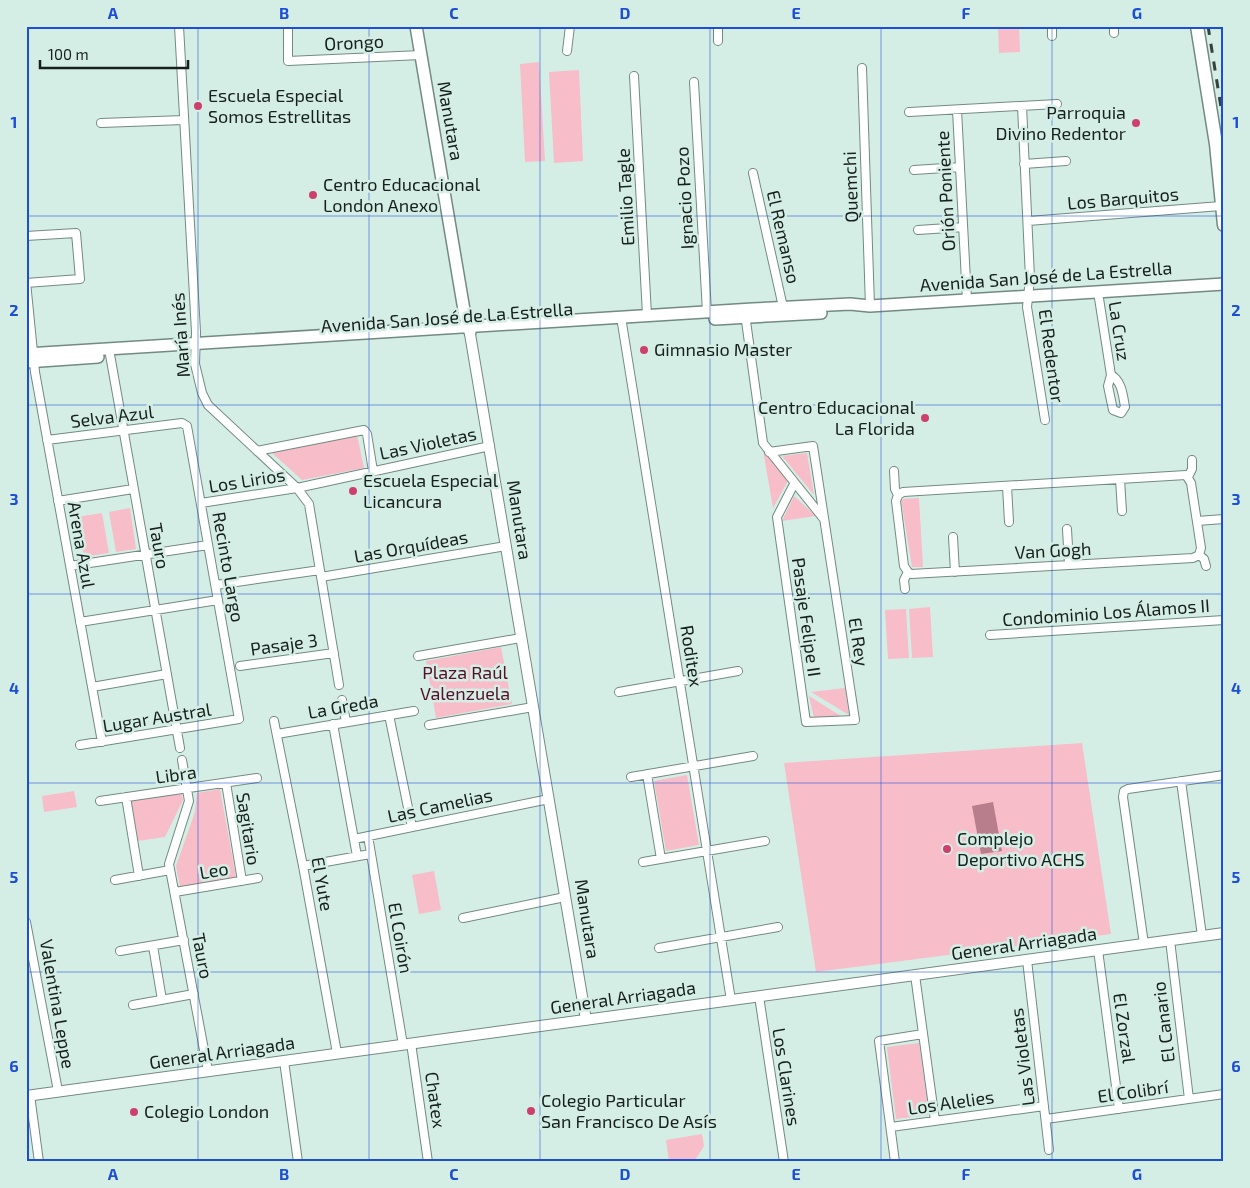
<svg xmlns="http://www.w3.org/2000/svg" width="1250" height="1188" font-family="'Exo 2',sans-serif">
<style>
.green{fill:#f7bdc9}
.water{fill:#b87e8b}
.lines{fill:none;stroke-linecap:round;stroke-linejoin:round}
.minor-casing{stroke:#738a81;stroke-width:10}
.tertiary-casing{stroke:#738a81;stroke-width:12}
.secondary-casing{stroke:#738a81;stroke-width:14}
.primary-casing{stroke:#738a81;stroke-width:15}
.minor{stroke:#fff;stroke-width:8}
.tertiary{stroke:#fff;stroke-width:10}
.secondary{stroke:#fff;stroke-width:11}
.primary{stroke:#fff;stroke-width:12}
.rail{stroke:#36423d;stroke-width:3;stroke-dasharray:9 9;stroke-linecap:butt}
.grid{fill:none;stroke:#1d4ed8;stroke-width:1;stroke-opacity:0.55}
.poi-dot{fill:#cd406e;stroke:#d5eee5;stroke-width:2}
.labels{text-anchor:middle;stroke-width:5;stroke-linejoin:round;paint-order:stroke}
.street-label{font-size:18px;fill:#17201c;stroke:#d5eee5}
.poi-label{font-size:18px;fill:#17201c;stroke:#d5eee5;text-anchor:start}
.park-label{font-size:18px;fill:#560f28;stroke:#d5eee5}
.neatline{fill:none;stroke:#1d4ed8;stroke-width:2}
.grid-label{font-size:16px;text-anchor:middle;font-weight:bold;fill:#1d4ed8}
</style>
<rect width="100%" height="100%" fill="#d5eee5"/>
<path class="green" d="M998,26h21l1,26 -21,1z
M539,62l6,99 -20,1 -5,-98z
M579,70l4,91 -29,2 -5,-91z
M357,435l7,33 -62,12 -31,-28z
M763,450l26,29 -16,29z
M807,453l7,42 -32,-39z
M794,496l22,20 -34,5z
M919,498l4,69h-11l-11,-68z
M130,508l6,41 -20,3 -7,-40z
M102,513l7,40 -25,4 -7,-40z
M930,607l3,50 -21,1 -3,-49z
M906,609l3,49 -21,1 -3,-49z
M501,647l11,57 -76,14 -10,-57z
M845,688l4,27 -38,-23z
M809,696l35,22 -28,1 -2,-1z
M1082,743l29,191 -295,38 -32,-209z
M687,775l12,70 -33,6 -12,-70z
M220,789l16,88 -56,10 -4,-21 19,-54 2,-19z
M74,791l3,16 -33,5 -2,-16z
M181,792l2,8 -18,37 -28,4 -7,-40z
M434,871l7,39 -22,4 -7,-39z
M919,1043l10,72 -33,4 -9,-72z
M702,1134l2,12 -10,16h-25l-3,-22z"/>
<path class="water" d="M993,802l9,49 -21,3 -9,-48z"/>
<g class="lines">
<defs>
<path id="minor" d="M179,26l17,306 -1,32 7,29 6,12 89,83 12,16 30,181
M288,26v35l133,-6
M718,26v15
M1052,26v10
M1114,26v7
M567,51l3,-25
M862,68l8,238
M634,76l13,239
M694,82l13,230
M1022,106l8,172 -3,29 18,113
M957,110l10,190
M909,112l148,-8
M101,123l83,-3
M1024,164l42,-3
M914,170l46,-3
M753,173l30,134
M1028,221l193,-15
M918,230l45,-3
M26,236l50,-3 4,46 -54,4
M26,282l9,90 67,370
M1098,292l13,83 -3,11 5,24 8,3 4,-6c-2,-11 -3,-26 -14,-32
M745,314l18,129 60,75
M621,317l110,683
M109,349l71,399
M47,440l135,-17 5,3 52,293 -159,26
M257,451l107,-21 3,4 6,37
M769,452l44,-6 42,274 -49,2 -29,-205 17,-33
M894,471l1,18 3,6 -2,6 8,65 4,6 3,2 282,-16 6,-3
M1188,477l4,-8v-9
M1120,479l2,32
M1007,486l2,36
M898,495l5,-3 283,-17 5,8 10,65 -2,7
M58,501l75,-12
M201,503l96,-15 193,-42
M1197,521l27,-2
M1067,529l2,36
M953,537l2,35
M1199,555l5,4 2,7
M70,566l138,-21
M321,577l185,-31
M216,585l104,-15
M905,589l-1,-9 4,-8
M80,622l138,-22
M990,635l234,-15
M418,656l103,-18
M240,666l94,-13
M92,687l75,-13
M619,692l119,-21
M342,700l4,22
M389,715l23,112
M274,721l29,145 34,187
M333,724l24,132
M429,725l104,-18
M277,734l137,-23
M182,760l7,41 -20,63 39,207
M647,774l14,85
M631,777l122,-21
M1181,781l21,155
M226,783l16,98
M126,797l13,79
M100,801l157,-23
M368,836l35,209
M354,839l195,-40
M643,862l122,-21
M303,866l67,-12
M115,880l55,-10
M175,892l83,-14
M463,918l102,-21
M26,922l32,169
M1170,940l19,159
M1144,944l-21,-147 1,-6 4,-2 96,-14
M153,946l9,54
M659,948l119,-21
M1098,950l21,159
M120,951l64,-11
M1027,960l22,190
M915,975l20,146
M759,996l25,166
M133,1005l61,-11
M411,1043l17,119
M284,1061l14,101
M30,1095l9,67
M1046,1119l178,-25
M891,1127l153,-21
M895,1162l-16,-121 44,-7"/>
<path id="tertiary" d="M470,334l116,686
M26,1096l1198,-163"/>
<path id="secondary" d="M416,26l49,290 5,16
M715,319l106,-6
M26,354l727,-45 97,-5 20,2 354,-22
M26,362l72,-5"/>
<path id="primary" d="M1197,26l19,118 8,81"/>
</defs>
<use href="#minor" class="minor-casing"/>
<use href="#tertiary" class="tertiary-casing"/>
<use href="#secondary" class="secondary-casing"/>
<use href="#primary" class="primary-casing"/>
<use href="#minor" class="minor"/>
<use href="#tertiary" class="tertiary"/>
<use href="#secondary" class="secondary"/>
<use href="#primary" class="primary"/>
<path class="rail" d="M1208,26l16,100"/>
</g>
<path class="grid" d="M198,26v1136M369,26v1136M540,26v1136M710,26v1136M881,26v1136M1052,26v1136M26,216h1198M26,405h1198M26,594h1198M26,783h1198M26,972h1198"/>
<g class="poi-dot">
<circle cx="198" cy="106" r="5"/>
<circle cx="1136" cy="123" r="5"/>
<circle cx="313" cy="195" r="5"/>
<circle cx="644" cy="350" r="5"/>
<circle cx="925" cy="418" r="5"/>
<circle cx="353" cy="491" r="5"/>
<circle cx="947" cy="849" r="5"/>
<circle cx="531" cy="1111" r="5"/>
<circle cx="134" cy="1112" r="5"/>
</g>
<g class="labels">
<g class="street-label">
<text transform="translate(354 43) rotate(-3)" y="6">Orongo</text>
<text transform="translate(450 121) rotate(80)" y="6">Manutara</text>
<text transform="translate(851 187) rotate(-92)" y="6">Quemchi</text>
<text transform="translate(946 191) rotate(-93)" y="6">Orión Poniente</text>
<text transform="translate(626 197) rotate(-93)" y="6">Emilio Tagle</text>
<text transform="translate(685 198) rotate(-93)" y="6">Ignacio Pozo</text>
<text transform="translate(1123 199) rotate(-5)" y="6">Los Barquitos</text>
<text transform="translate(783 237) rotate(77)" y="6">El Remanso</text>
<text transform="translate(1046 277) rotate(-4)" y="6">Avenida San José de La Estrella</text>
<text transform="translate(447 318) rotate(-4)" y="6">Avenida San José de La Estrella</text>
<text transform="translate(1119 331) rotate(81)" y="6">La Cruz</text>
<text transform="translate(181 335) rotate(-94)" y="6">María Inés</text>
<text transform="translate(1051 356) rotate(82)" y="6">El Redentor</text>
<text transform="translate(112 417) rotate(-7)" y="6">Selva Azul</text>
<text transform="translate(428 444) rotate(-12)" y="6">Las Violetas</text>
<text transform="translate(247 481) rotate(-9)" y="6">Los Lirios</text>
<text transform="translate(519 520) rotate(81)" y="6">Manutara</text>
<text transform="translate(81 545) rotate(80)" y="6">Arena Azul</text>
<text transform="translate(159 546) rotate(80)" y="6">Tauro</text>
<text transform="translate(411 547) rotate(-10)" y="6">Las Orquídeas</text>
<text transform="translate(1053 551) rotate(-3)" y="6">Van Gogh</text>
<text transform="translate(228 567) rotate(80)" y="6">Recinto Largo</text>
<text transform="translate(1106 613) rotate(-4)" y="6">Condominio Los Álamos II</text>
<text transform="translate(806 617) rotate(82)" y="6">Pasaje Felipe II</text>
<text transform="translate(858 642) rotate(81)" y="6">El Rey</text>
<text transform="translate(284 645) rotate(-8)" y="6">Pasaje 3</text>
<text transform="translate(691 656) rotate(81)" y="6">Roditex</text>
<text transform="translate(343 707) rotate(-10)" y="6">La Greda</text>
<text transform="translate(157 718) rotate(-9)" y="6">Lugar Austral</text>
<text transform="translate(176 775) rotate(-8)" y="6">Libra</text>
<text transform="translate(440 806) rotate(-12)" y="6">Las Camelias</text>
<text transform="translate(248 829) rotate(81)" y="6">Sagitario</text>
<text transform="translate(214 871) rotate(-10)" y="6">Leo</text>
<text transform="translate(322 884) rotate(80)" y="6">El Yute</text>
<text transform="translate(587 919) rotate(81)" y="6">Manutara</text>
<text transform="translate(400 938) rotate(80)" y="6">El Coirón</text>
<text transform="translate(1024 944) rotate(-8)" y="6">General Arriagada</text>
<text transform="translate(202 956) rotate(79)" y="6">Tauro</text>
<text transform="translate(623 998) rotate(-8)" y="6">General Arriagada</text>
<text transform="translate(57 1004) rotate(80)" y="6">Valentina Leppe</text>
<text transform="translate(1164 1022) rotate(-97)" y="6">El Canario</text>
<text transform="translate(1124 1028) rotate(82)" y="6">El Zorzal</text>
<text transform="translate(222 1053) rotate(-8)" y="6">General Arriagada</text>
<text transform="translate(1023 1057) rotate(-97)" y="6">Las Violetas</text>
<text transform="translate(786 1077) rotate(81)" y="6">Los Clarines</text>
<text transform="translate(1133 1092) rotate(-8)" y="6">El Colibrí</text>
<text transform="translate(435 1100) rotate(82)" y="6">Chatex</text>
<text transform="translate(951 1103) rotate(-8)" y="6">Los Alelies</text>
</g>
<g class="poi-label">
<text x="208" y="102">Escuela Especial<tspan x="208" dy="21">Somos Estrellitas</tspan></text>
<text x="1126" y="119" text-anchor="end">Parroquia<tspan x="1126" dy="21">Divino Redentor</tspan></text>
<text x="323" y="191">Centro Educacional<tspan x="323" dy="21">London Anexo</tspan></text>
<text x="654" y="356">Gimnasio Master</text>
<text x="915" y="414" text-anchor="end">Centro Educacional<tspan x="915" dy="21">La Florida</tspan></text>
<text x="363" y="487">Escuela Especial<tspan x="363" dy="21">Licancura</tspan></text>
<text x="957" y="845">Complejo<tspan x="957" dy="21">Deportivo ACHS</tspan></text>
<text x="541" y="1107">Colegio Particular<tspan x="541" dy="21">San Francisco De Asís</tspan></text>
<text x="144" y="1118">Colegio London</text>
</g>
<g class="park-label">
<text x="465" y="679">Plaza Raúl<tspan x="465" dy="21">Valenzuela</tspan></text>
</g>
</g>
<rect width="1250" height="1188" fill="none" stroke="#d5eee5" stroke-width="55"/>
<path d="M40 60v8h148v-8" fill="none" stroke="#17201c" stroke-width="2.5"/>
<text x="48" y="60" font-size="15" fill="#17201c" stroke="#d5eee5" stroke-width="4" paint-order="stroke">100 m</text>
<rect x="28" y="28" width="1194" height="1132" class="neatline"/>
<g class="grid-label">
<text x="113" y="19">A</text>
<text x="284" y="19">B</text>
<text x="454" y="19">C</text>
<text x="625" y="19">D</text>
<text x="796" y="19">E</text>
<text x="966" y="19">F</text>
<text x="1137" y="19">G</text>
<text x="14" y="128">1</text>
<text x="1236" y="128">1</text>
<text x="14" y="316">2</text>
<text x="1236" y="316">2</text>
<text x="14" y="505">3</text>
<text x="1236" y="505">3</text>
<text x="14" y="694">4</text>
<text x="1236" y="694">4</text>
<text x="14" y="883">5</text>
<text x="1236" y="883">5</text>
<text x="14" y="1072">6</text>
<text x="1236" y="1072">6</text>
<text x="113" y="1180">A</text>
<text x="284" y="1180">B</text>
<text x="454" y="1180">C</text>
<text x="625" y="1180">D</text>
<text x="796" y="1180">E</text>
<text x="966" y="1180">F</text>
<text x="1137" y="1180">G</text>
</g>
</svg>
